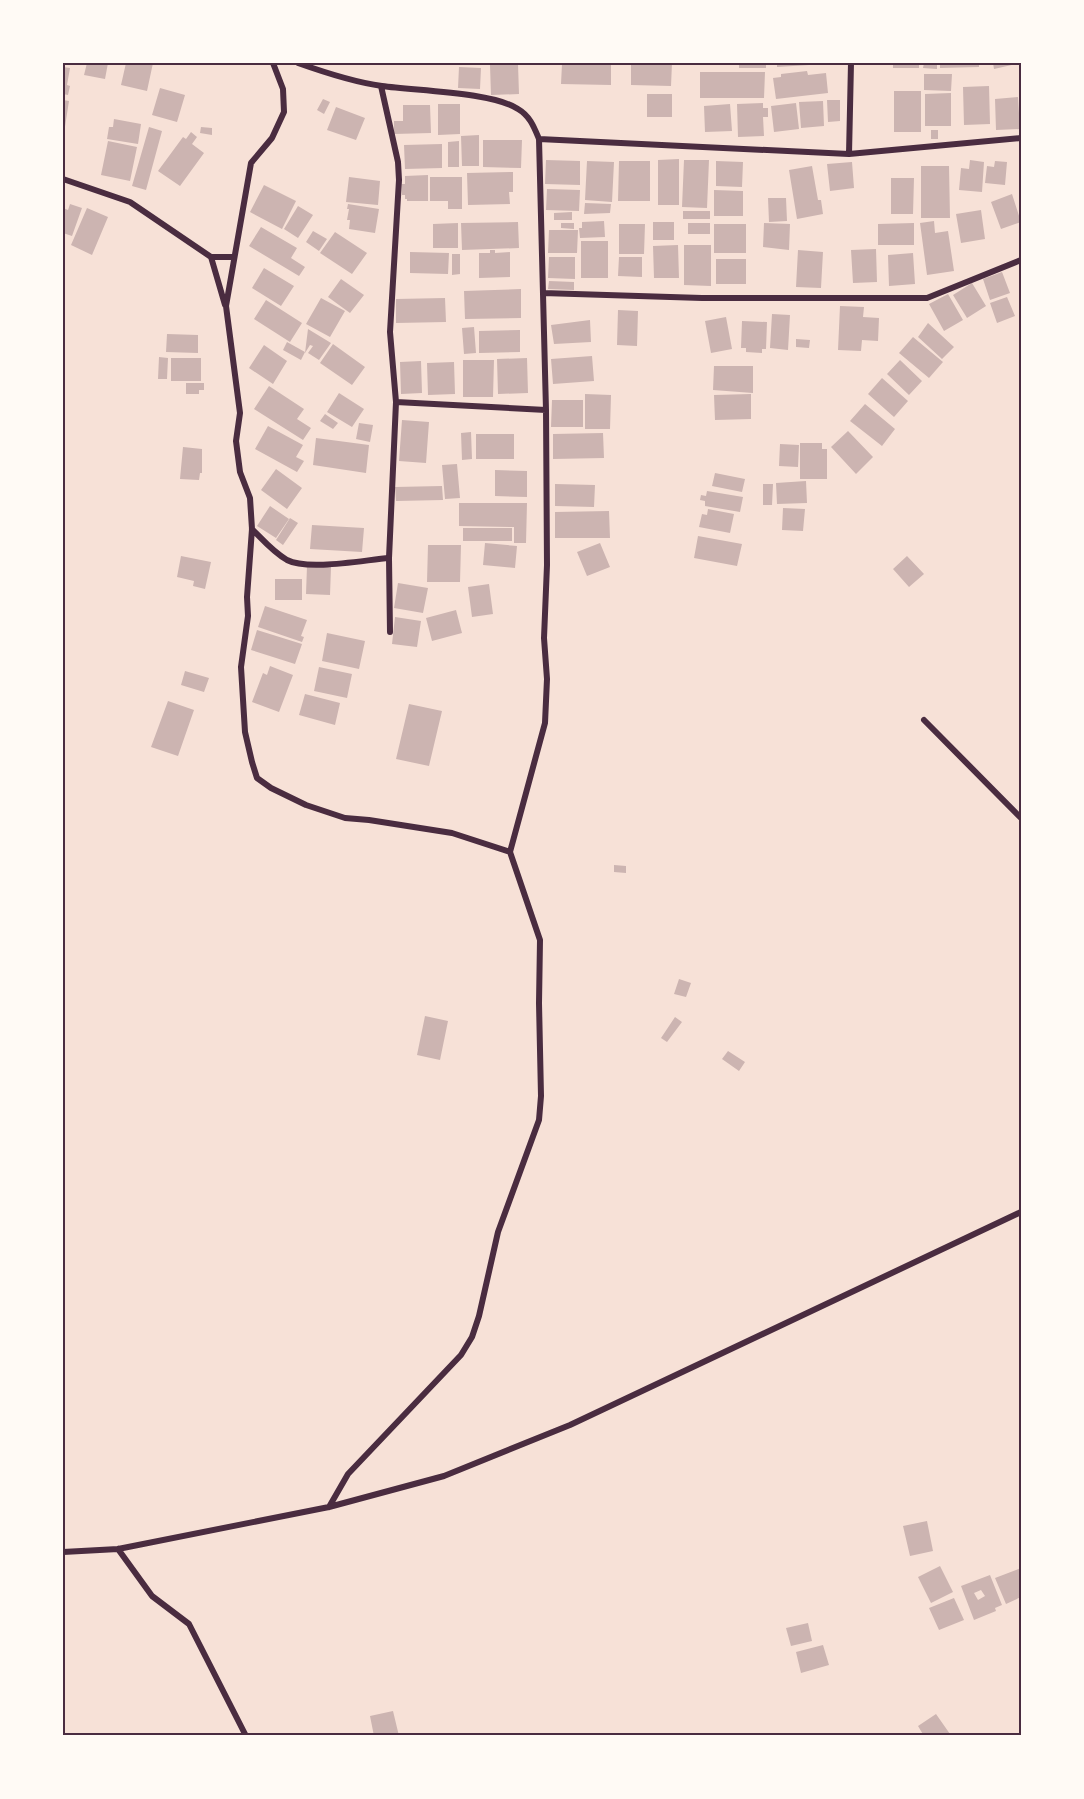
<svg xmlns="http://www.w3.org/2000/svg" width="1084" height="1799" font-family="Rubik,sans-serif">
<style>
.building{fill:#ccb4b1;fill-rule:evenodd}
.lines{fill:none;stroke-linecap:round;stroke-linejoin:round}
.minor{stroke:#4a2c40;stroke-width:6}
.neatline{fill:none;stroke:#4a2c40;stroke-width:2}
</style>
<rect width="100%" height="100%" fill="#f7e1d7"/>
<path class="building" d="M87,63h21l-3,16 -21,-4z
M126,63h27l-6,28 -26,-6z
M576,63h35v22l-50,-1 1,-20 14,1z
M631,63h41l-1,23 -40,-1z
M739,63h27v5h-27z
M777,63h32v2l-32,2z
M893,63h26v5h-26z
M924,63h13v6l-14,-1z
M940,63h39v4l-39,1z
M993,63h23v1l-22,5z
M518,64l1,30 -28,1 -1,-30z
M63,67l7,1 -3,17 3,1 -2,9 -5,-1z
M459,67l22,1 -1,21 -22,-1z
M807,71l1,4 18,-2 2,20 -52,6 -3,-21 8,-1v-3z
M700,72h65l-1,26h-64z
M924,74h28l-1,17 -27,-1z
M989,86l1,38 -26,1 -1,-38z
M160,88l25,7 -8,27 -25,-7z
M894,91h27v41h-27z
M951,93v33h-26v-32z
M647,94h25v23h-25z
M1018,97l2,32 -24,1 -1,-31z
M323,99l7,3 -6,12 -7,-4z
M63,100l6,1 -5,32h-1z
M827,100h13v21l-12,1z
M823,101l1,25 -23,2 -2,-26z
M763,103v5h5v9h-5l1,19 -26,1 -1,-33z
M796,103l3,26 -25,3 -3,-26z
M438,104h22v30l-22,1z
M730,104l2,27 -27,1 -1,-26z
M403,105h27l1,28 -37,1v-13h9z
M336,107l29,11 -9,22 -29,-10z
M114,119l27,5 -3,20 -31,-5 2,-12h4z
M149,127l13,4 -16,59 -14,-4z
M201,127l11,1v7l-12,-2z
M931,130h7v9h-7z
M191,132l6,5 -5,7 12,9 -24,33 -22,-15 25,-34 3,2z
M479,135v31h-17l-1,-30z
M483,140h39l-1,28 -38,-1z
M108,141l29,6 -7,34 -29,-6z
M459,141v26h-11v-25z
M442,144v24l-37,1 -1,-24z
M679,159v46h-21v-45z
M546,160l34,1v24l-35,-1z
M684,160h25l-2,48 -25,-1z
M970,160l14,2 -2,30 -23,-2 2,-22 8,1z
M587,161l27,1 -2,40 -27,-2z
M619,161h31v40h-32z
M716,161l27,1 -1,25 -26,-1z
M995,161l12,1 -2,23 -20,-2 2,-17 7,1z
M852,162l2,26 -24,3 -3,-27z
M812,166l6,34h3l2,14 -26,5 -8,-49z
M921,166h28l1,52h-29z
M513,172v20h-4l1,12 -42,1 -1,-32z
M428,175v26h-21v-2h-2v-4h-3v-11h3v-8z
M349,177l31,4 -2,24 -32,-3z
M430,177h32v32h-14v-8h-18z
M891,178h23l-1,36h-22z
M264,185l32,16 -14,28 -32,-17z
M547,189l33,1 -1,21 -33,-1z
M714,190l29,1v25h-29z
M1012,194l9,28 -20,7 -10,-27z
M768,198h18l1,23 -18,1z
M585,203l26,1 -1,9 -26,1z
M70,204l12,4 -10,28 -9,-3v-25l5,2z
M348,204l31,5 -4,24 -26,-4 1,-9h-3l2,-11h-2z
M298,206l15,9 -15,23 -14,-9z
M87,208l21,9 -16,38 -21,-10z
M981,210l4,29 -24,4 -5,-29z
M683,211h27v8h-27z
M572,212v8h-18v-7z
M604,221l1,16 -25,1 -1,-10h3v-6z
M934,221l1,12 13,-2 6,40 -27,4 -7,-52z
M518,222l1,26 -57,2 -1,-27z
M653,222h21v18h-21z
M458,223v25h-25v-24z
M561,223h13v6l-13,-1z
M688,223h22v11h-22z
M764,223l26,1 -1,26 -26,-3z
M914,223v22h-36v-21z
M619,224h26l-1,30h-25z
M714,224h32v29h-32z
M261,227l36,21 -6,10 14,9 -6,9 -50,-30z
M549,230h29l-1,23h-29z
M313,231l14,8 -8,12 -13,-9z
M335,232l32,21 -15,21 -32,-21z
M581,241h27v37h-27z
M678,245l1,33h-25l-1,-32z
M684,245h27v41l-27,-1z
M876,249l1,33 -24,1 -2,-33z
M490,250h5v3l15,-1v25l-31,1v-25h11z
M798,250l25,2 -2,36 -25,-1z
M410,252l39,1 -1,21 -38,-1z
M913,253l2,31 -26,2 -1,-31z
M452,254h8v20l-8,1z
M549,257h26v22l-27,-1z
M619,257h23v20l-24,-1z
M716,259h30v25h-30z
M264,268l30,18 -13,20 -29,-18z
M1002,272l8,21 -20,7 -7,-21z
M341,279l23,16 -14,18 -22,-16z
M549,281l25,1v8l-26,-1z
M972,283l14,23 -19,12 -14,-23z
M521,289v29l-56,1 -1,-28z
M948,294l15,26 -19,11 -15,-27z
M1007,297l8,19 -18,7 -7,-20z
M321,298l24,13 -15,26 -24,-13z
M445,298l1,24 -50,1v-24z
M266,300l36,23 -12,19 -36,-23z
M840,306l24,1 -1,10 16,1 -1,23 -16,-1 -1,11 -23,-1z
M618,310l20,1 -1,35 -20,-1z
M772,314l18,1 -2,35 -18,-2z
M726,317l6,32 -21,4 -6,-32z
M590,320l1,22 -37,2 -3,-19z
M742,321l25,1 -1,27h-4v4l-16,-1v-4h-5z
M928,323l26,24 -12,12 -24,-22z
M474,327l2,26 -12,1 -2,-26z
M308,329l23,14 -12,17 -11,-7 5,-7 -3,-1 -5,8z
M520,330v22l-41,1v-22z
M167,334l31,1v18l-32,-1z
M913,337l30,25 -14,16 -30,-25z
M796,339l14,1 -1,8 -13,-1z
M287,342l18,10 -4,8 -18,-10z
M333,344l32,23 -13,18 -32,-22z
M264,345l23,16 -14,23 -24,-16z
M592,356l2,25 -41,3 -2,-25z
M159,357l9,1 -1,21h-9z
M171,358h30v23h-30z
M527,358l1,35 -30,1 -1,-35z
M463,360h31l-1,37h-30z
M900,360l22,21 -13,14 -22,-21z
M421,361l1,32 -21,1 -1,-32z
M454,362l1,32 -27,1 -1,-32z
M714,366h39v27l-40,-3z
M882,378l26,23 -14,16 -26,-23z
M186,383h18v7h-5v4h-13z
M269,386l35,23 -7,10 14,9 -8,12 -49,-31z
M339,393l25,16 -12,18 -25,-15z
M585,394l26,1 -1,34h-25z
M751,394v25l-36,1 -1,-25z
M552,400h31v27h-32z
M865,404l30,25 -13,17 -32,-25z
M325,414l13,9 -5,6 -13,-8z
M402,420l27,2 -3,41 -27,-2z
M359,423l14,2 -3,17 -14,-3z
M268,426l35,19 -7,12 8,4 -7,11 -42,-23z
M848,431l25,26 -17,17 -25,-27z
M471,432l1,27 -10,1 -1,-27z
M603,433l1,25 -51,1v-25z
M476,434h38v25h-38z
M316,438l53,7 -3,28 -53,-8z
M800,443h22v6h5v30h-27z
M780,444l19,1 -1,22 -19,-1z
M183,447l19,2v24h-2l-1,7 -19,-1z
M457,464l3,34 -15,1 -3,-34z
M276,469l26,19 -15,21 -26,-19z
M495,470l32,1v26l-32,-1z
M715,473l30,6 -3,13 -30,-6z
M806,481l1,22 -30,1 -1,-21z
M555,484l40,1 -1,22 -39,-1z
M763,484h10l-1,21h-9z
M442,486l1,14 -47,1 -1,-14z
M707,491l36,6 -3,15 -35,-6v-5l-5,-1 1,-5 5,1z
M459,503h68l-1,40h-12v-16l-55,-1z
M270,506l19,13 -13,19 -19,-12z
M783,508l22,1 -2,22 -21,-1z
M708,509l26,5 -4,19 -31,-6 3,-13 5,1z
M609,511l1,27h-55v-26z
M290,518l8,5 -15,22 -7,-5z
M312,525l52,3 -2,24 -52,-3z
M463,528h49v13h-49z
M698,536l44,8 -5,22 -43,-8z
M485,543l32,3 -2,22 -32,-3z
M600,543l10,24 -23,9 -10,-24z
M428,545h33l-1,37h-33z
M181,556l30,6 -6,27 -12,-3 1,-5 -17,-4z
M907,556l17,18 -15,13 -16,-18z
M307,566l24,1 -1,28 -24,-1z
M275,579h27v21h-27z
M398,583l30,5 -5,25 -29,-5z
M489,584l4,30 -21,3 -4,-30z
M265,606l42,14 -6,16 3,1 -2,5 -44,-15z
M456,610l6,23 -30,8 -6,-23z
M395,617l26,4 -4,26 -25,-3z
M257,630l45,14 -7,20 -44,-14z
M327,633l38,8 -6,28 -37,-8z
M270,666l23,9 -14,37 -27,-10 11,-29 4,2z
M319,667l33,7 -5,24 -33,-7z
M185,671l24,7 -5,14 -23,-7z
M305,694l35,9 -5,22 -36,-10z
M168,701l26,9 -16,46 -27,-9z
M409,704l33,7 -13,55 -33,-7z
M614,865l12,1v7l-12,-1z
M679,979l12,4 -5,14 -12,-3z
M425,1016l23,5 -8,39 -23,-5z
M675,1017l7,5 -15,20 -6,-4z
M728,1051l17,11 -6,9 -17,-12z
M927,1521l6,30 -23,5 -7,-30z
M940,1566l13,26 -22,11 -13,-26z
M1021,1568v29l-15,7 -11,-26z
M990,1575l12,30 -7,3 1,3 -22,9 -13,-34zM981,1590l4,6 -7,4 -4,-7z
M954,1598l10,22 -25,10 -10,-22z
M808,1623l4,18 -21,5 -5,-18z
M823,1645l6,20 -28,8 -5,-21z
M393,1711l6,25h-25l-4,-20z
M936,1714l14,20 -3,2h-23l-6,-10z"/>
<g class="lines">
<path class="minor" d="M273,63l10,26 1,23 -12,26 -21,25 -25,143 14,107 -4,28 4,31 10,26 2,31 -5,68 1,19 -7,51 4,65 7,30 5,16 14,10 35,17 39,13 24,2 83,13 58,19
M298,63c28,10 55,19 84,23 35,5 110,6 136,23 12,7 16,18 21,30l7,271 1,155 -3,73 3,41 -2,44 -35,129 30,88 -1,63 2,93 -2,24 -41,112 -19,84 -7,21 -11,18 -113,119 -19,33
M381,86l17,76 1,18 -9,152 6,70 -7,156 1,74
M539,139l310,15 172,-16
M849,154l2,-91
M63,179l67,23 81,55h23
M211,257l14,48
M543,293l159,5h225l94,-38
M396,402l150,8
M252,529c11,11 21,23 35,31 21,11 77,0 102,-2
M924,720l97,98
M118,1549l34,47 37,28 57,112
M63,1552l55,-3 211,-42 115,-31 126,-51 451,-213"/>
</g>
<rect width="1084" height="1799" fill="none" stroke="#fffaf5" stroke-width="129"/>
<rect x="64" y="64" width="956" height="1670" class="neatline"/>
</svg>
